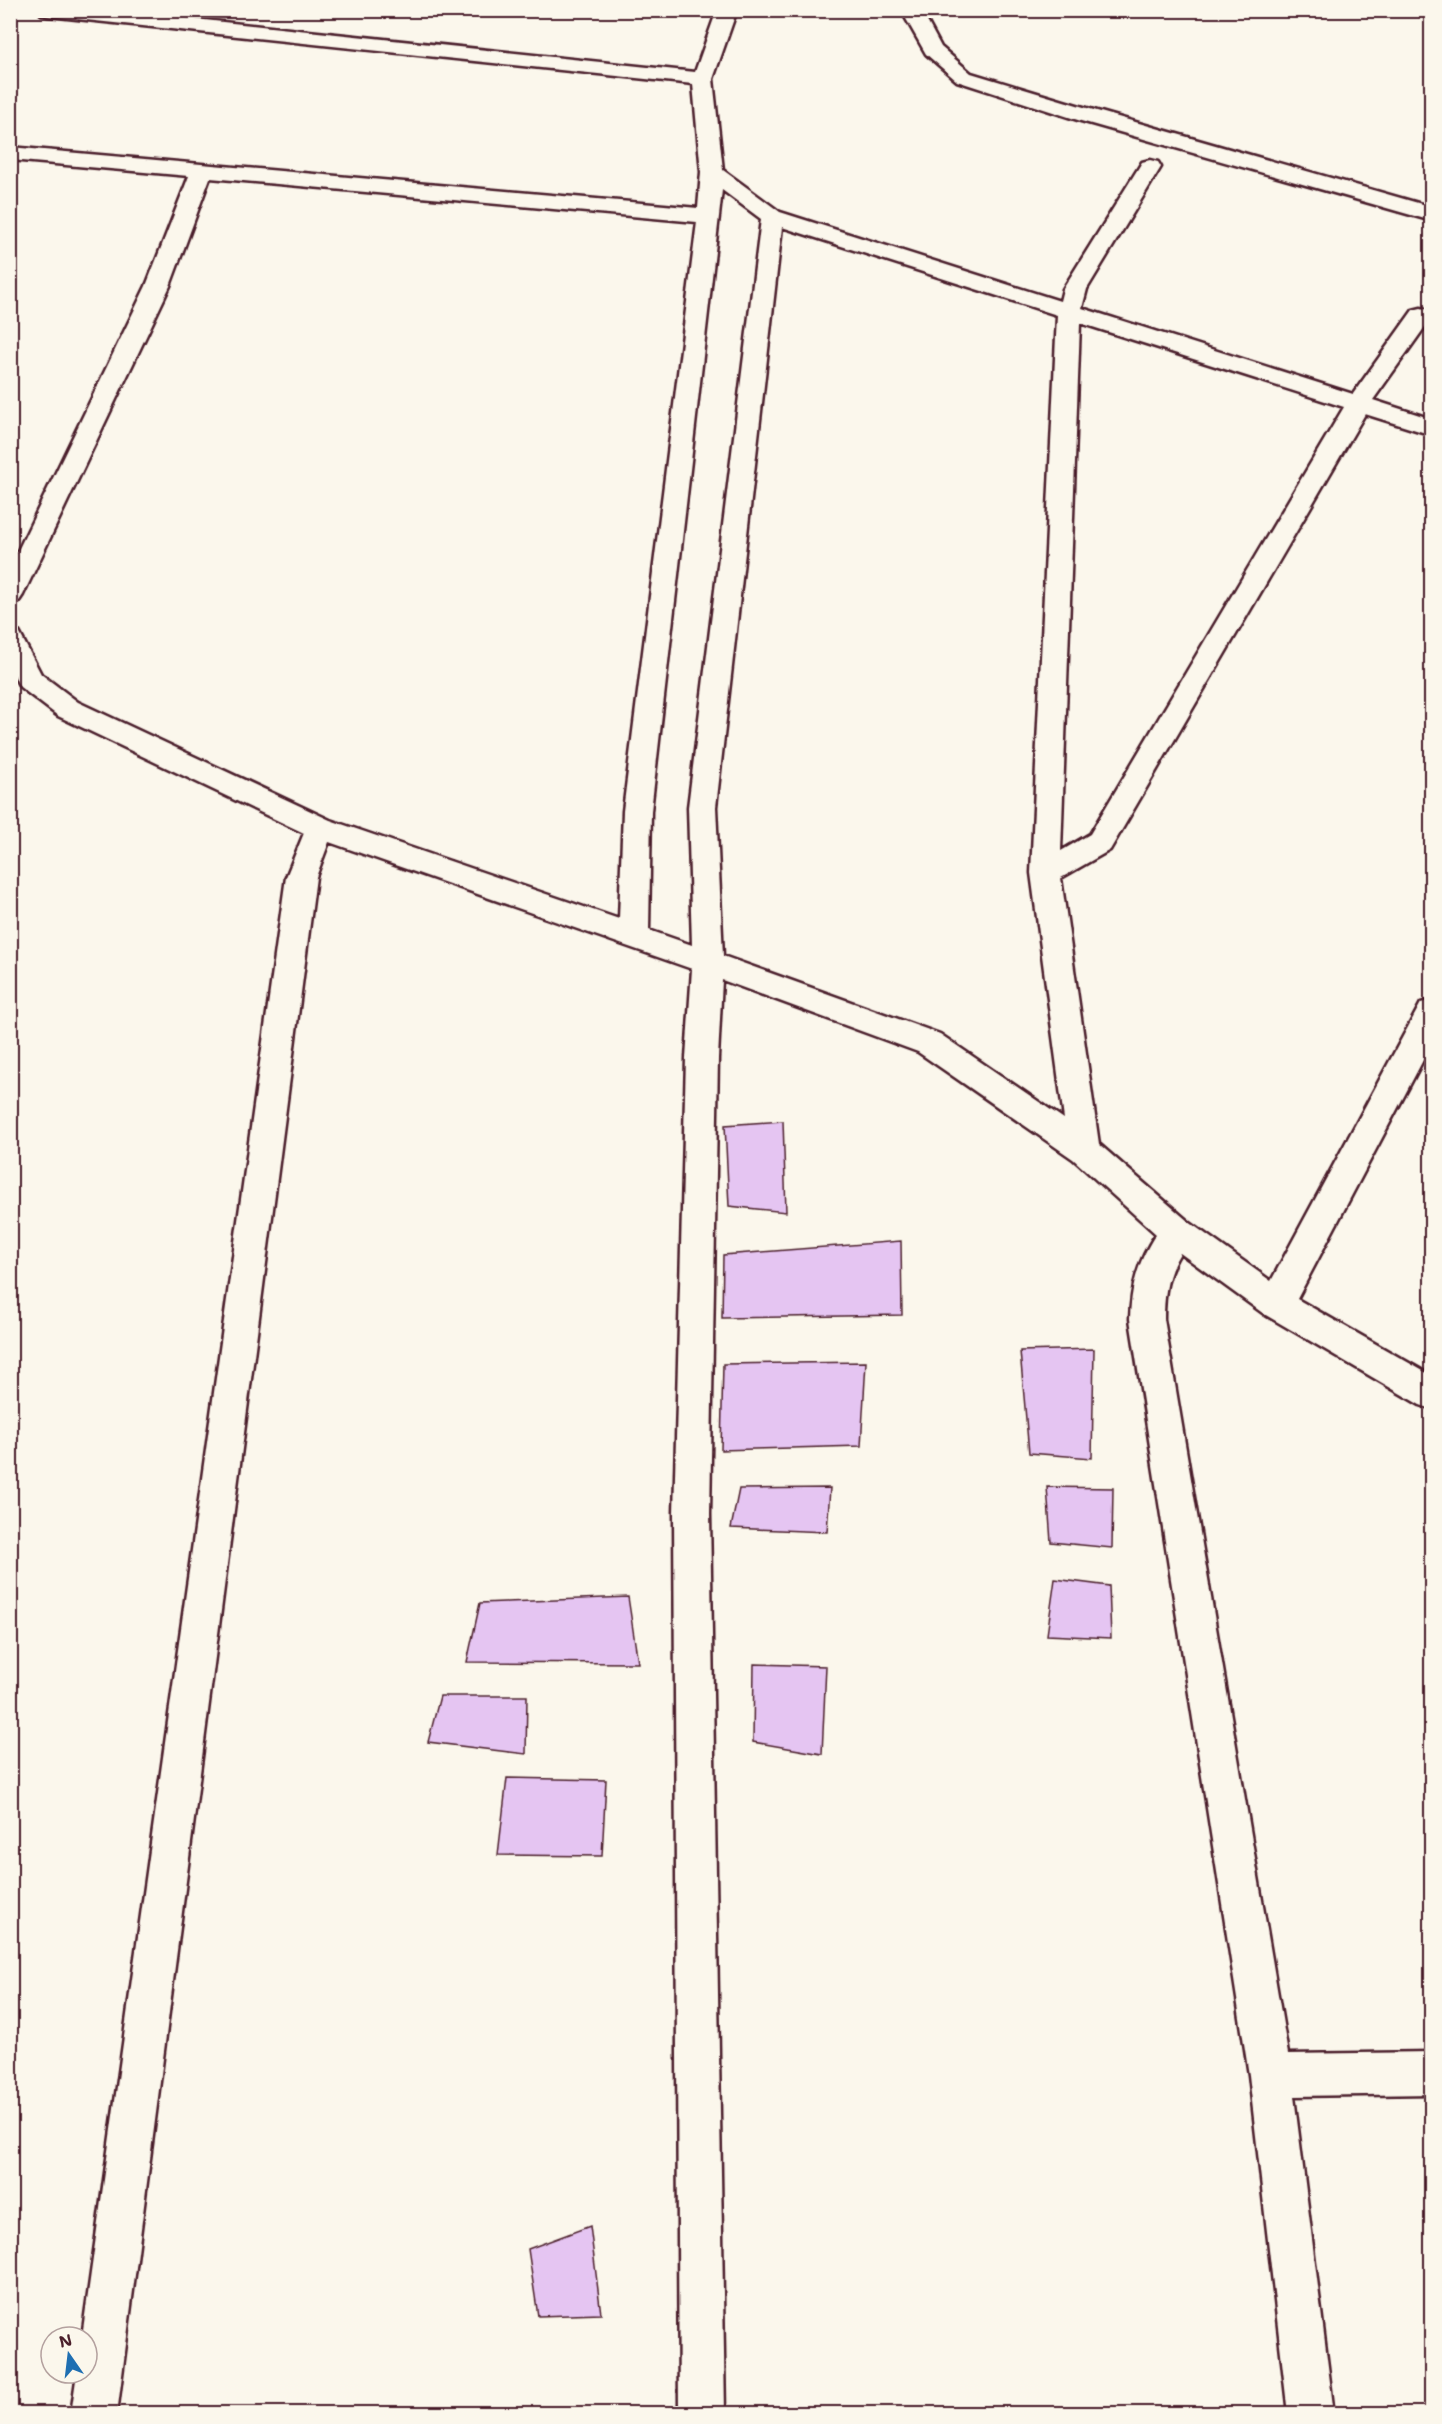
<svg xmlns="http://www.w3.org/2000/svg" width="1442" height="2424" font-family="'Shantell Sans',sans-serif">
<style>
.building{fill:#e5c5f2;stroke:#4a1f2b;stroke-width:1.5}
.lines{fill:none;stroke-linecap:round;stroke-linejoin:round}
.minor-casing{stroke:#4a1f2b;stroke-width:5}
.minor{fill:#fbf7ec;fill-rule:evenodd}
</style>
<rect width="100%" height="100%" fill="#fbf7ec"/>
<filter id="ink" filterUnits="userSpaceOnUse"><feTurbulence type="fractalNoise" baseFrequency=".0167" numOctaves="2"/><feDisplacementMap in="SourceGraphic" scale="12" xChannelSelector="R" yChannelSelector="G"/><feConvolveMatrix kernelMatrix="1 2 1 2 8 2 1 2 1" color-interpolation-filters="sRGB"/></filter>
<g filter="url(#ink)">
<path class="building" d="M783,1121l3,91 -57,-6 -4,-81z
M901,1241l1,74 -180,3 1,-63z
M1094,1349l-2,109 -63,-5 -9,-102z
M866,1362l-5,84 -140,4 2,-86z
M1047,1487l66,1 -1,60 -61,-6z
M830,1488l-3,44 -96,-4 8,-39z
M1055,1579l54,7 2,52 -64,-3z
M628,1597l10,66 -171,-1 13,-59z
M754,1664l72,2 -4,88 -69,-12z
M440,1696h87l-1,58 -98,-12z
M507,1778l99,2 -4,76 -104,-1z
M590,2226l11,88 -63,2 -10,-67z"/>
<g class="lines">
<defs>
<path id="minor" d="M38,10h72l585,62 22,-62h20l-24,69 10,91 57,42 280,89 3,-12 76,-122 3,-5 8,-2 8,2 3,5 -74,122 -5,19 271,86 60,-84 8,-2 8,2 3,7 -59,83 59,19v16l-67,-21 -255,436 -49,28 38,266 90,78 82,59 150,-278 11,-3v43l-135,256 135,77v33l-12,-4 -156,-91 -84,-61c-13,21 -16,41 -16,66l124,735 144,-2v42l-138,2 40,318h-46l-39,-339 -119,-756c1,-32 8,-58 26,-85l-83,-75 -155,-107 -196,-72 -4,78 -8,456 15,900h-46l-5,-900 12,-456 6,-89 -363,-127 -13,35 -199,1537h-46l6,-41h10v-36h-5l204,-1460 18,-44 -246,-117 -38,-29c-12,-21 -10,-35 -10,-58l9,3 22,42 37,28 252,118 289,99 4,-108 74,-589 -487,-44 -40,108 -147,309 -4,6 -9,3v-37l136,-281 43,-110 -179,-16v-13l688,61 3,-36 -8,-88 -645,-68 -7,-2zM722,190l39,29 -73,588 4,138 -43,-15 2,-119zM782,227l275,88 -26,558 33,246 -124,-85 -217,-78 -7,-149zM1080,323l264,84 -254,427 -29,17z
M901,10h20l20,37 30,26 126,38 335,96v14l-351,-100 -124,-40 -31,-27z"/>
</defs>
<use href="#minor" class="minor-casing"/>
<use href="#minor" class="minor"/>
</g>
</g>
<rect width="1442" height="2424" fill="none" stroke="#fbf7ec" stroke-width="36"/>
<rect x="18" y="18" width="1406" height="2388" fill="none" stroke="#4a1f2b" stroke-width="2" filter="url(#ink)"/>
<g transform="translate(69 2355) rotate(346)"><circle r="28" fill="#fbf7ec" stroke="#b4a19f" stroke-width="1.5"/>
<path d="M0-4.5L10 22L0 15L-10 22Z" fill="#1f6fb2"/>
<text y="-9" font-size="16" font-weight="bold" text-anchor="middle" fill="#4a1f2b">N</text>
</g>
</svg>
